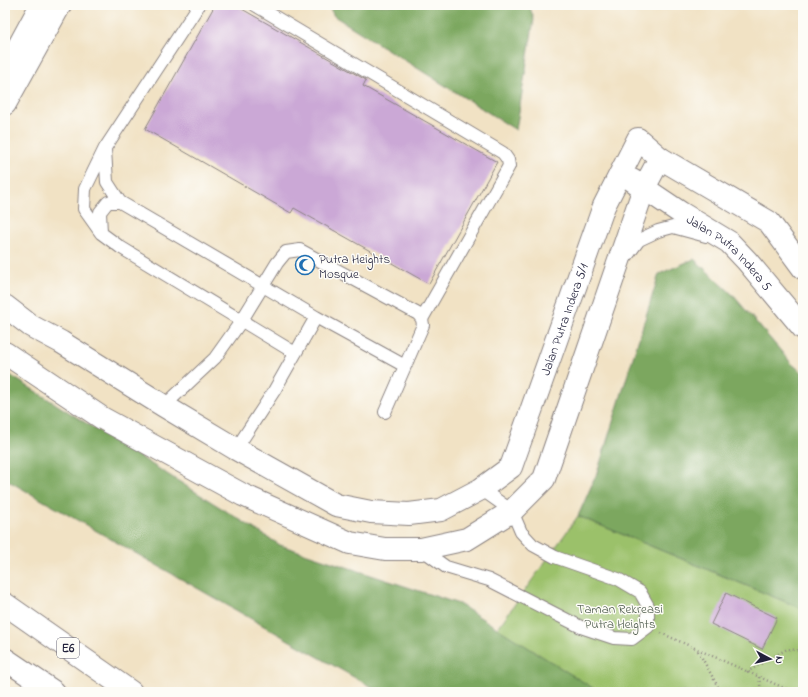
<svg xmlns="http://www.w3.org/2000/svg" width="808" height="697" font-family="'Indie Flower',sans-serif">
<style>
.green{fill:#9bc16b;stroke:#5e7253}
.forest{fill:#7ca75f;stroke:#4f644d}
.building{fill:#cba8d6}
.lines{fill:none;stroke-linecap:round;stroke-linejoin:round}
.lane-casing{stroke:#8a8280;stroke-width:14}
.street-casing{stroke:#8a8280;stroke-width:24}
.primary-casing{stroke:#8a8280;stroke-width:24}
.highway-casing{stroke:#8a8280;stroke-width:24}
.path{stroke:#8a8280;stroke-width:2.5;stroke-dasharray:1 3;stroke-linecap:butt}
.lane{stroke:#fff;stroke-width:12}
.street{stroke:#fff;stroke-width:22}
.primary{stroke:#fff;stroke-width:22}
.highway{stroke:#fff;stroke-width:22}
.labels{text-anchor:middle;stroke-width:3;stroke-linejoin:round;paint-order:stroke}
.shield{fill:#fdfcf7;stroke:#646373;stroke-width:1}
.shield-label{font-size:12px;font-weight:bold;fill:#22223b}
.street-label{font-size:13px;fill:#22223b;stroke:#fdfcf7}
.poi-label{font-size:13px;fill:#22223b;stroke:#fdfcf7;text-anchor:start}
.park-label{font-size:13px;fill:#4c5a4c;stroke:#fdfcf7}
</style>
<rect width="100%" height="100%" fill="#fdfcf7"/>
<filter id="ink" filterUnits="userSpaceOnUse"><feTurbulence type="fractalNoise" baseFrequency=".025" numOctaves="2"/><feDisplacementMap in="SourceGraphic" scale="8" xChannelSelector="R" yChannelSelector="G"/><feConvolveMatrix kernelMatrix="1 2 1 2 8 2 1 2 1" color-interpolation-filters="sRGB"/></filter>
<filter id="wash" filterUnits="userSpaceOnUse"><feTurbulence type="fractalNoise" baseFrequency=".012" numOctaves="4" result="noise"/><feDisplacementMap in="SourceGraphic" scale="16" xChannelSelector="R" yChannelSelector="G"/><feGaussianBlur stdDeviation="0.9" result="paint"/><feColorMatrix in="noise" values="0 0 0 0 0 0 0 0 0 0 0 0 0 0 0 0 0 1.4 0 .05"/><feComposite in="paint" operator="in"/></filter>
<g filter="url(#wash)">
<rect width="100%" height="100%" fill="#f1e2c4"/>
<path class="green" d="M578,516l225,93v83h-204l-102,-63z"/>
<path class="forest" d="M328,5h201l5,14 -18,111 -182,-114z
M694,259l38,35 60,70 11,9v236l-225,-93 19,-43 62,-199z
M5,372l275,173 179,59 140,88h-219l-375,-213z"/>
<g id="blocks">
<path class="building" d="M215,5h20l131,75 -3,6 134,76 -68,122 -135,-76 -3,5 -146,-84z
M726,593l51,25 -15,31 -51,-25z"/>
</g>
</g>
<g filter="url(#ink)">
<use href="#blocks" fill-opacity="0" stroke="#8a8280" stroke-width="1"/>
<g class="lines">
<defs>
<path id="lane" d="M199,5l-94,143 -20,41 -1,20 17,24 19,14 175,106
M255,5l248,148 5,7 1,6 -87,153
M105,149l2,33 13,20
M101,233l-1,-21 8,-10h12l196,115 89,49
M627,256l12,-16 19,-9 15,-4 33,9
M164,406l51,-48 27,-38 35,-57 9,-11 14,-2 118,64 4,5 1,6 -38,87
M236,449l38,-58 42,-74
M421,549l25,18 43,13 92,47 33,11 18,1 16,-12v-21l-8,-14 -22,-13 -63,-22 -22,-12 -12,-13 -9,-21 -31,-22"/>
<g id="street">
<path id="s1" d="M632,180l49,33 48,29 18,19 56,67"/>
<path id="s2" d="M5,306l26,20 30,16 103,64 72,43 100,56 35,7 38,2 32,-4 40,-21 30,-22 93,-261 34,-67 22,19 109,64 34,46"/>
<path d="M5,353l97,65 141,77 107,48 35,6h36l46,-10 45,-28 32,-32 100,-291 16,-30"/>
</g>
<path id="primary" d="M5,69l9,-14 27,-50
M5,104l55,-99"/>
<path id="highway" d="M5,604l126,88
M5,659l49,33"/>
</defs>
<use href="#lane" class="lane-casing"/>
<use href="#street" class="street-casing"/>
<use href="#primary" class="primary-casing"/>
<use href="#highway" class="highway-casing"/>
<path class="path" d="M661,633l132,59
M698,651l23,41
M747,672l40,-23 16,2
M759,677l2,15"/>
<use href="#lane" class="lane"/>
<use href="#street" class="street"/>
<use href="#primary" class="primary"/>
<use href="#highway" class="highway"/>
</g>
</g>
<defs>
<symbol id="mosque-ring" viewBox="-11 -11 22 22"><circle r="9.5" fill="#fdfcf7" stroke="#1f6fb2" stroke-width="1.5"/><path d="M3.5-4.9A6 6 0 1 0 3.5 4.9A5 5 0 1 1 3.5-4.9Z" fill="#1f6fb2"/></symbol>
</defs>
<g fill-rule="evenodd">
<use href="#mosque-ring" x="294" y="254" width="22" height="22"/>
</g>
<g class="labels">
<rect class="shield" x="57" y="638" width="22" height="20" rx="3"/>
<g class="shield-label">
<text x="68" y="652">E6</text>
</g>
<g class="street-label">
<text dy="5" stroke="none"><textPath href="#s1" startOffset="122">Jalan Putra Indera 5</textPath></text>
<text dy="5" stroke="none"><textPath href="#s2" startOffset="732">Jalan Putra Indera 5/1</textPath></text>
</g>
<g class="poi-label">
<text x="319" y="263">Putra Heights<tspan x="319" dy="15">Mosque</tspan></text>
</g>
<g class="park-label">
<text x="620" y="613">Taman Rekreasi<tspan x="620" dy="15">Putra Heights</tspan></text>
</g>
</g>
<rect width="808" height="697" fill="none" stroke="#fdfcf7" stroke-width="20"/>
<g transform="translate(770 659) rotate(97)" stroke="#fdfcf7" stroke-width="3" paint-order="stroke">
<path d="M0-3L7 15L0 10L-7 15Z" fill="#22223b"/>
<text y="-6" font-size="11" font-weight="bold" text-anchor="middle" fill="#22223b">N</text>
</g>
</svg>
